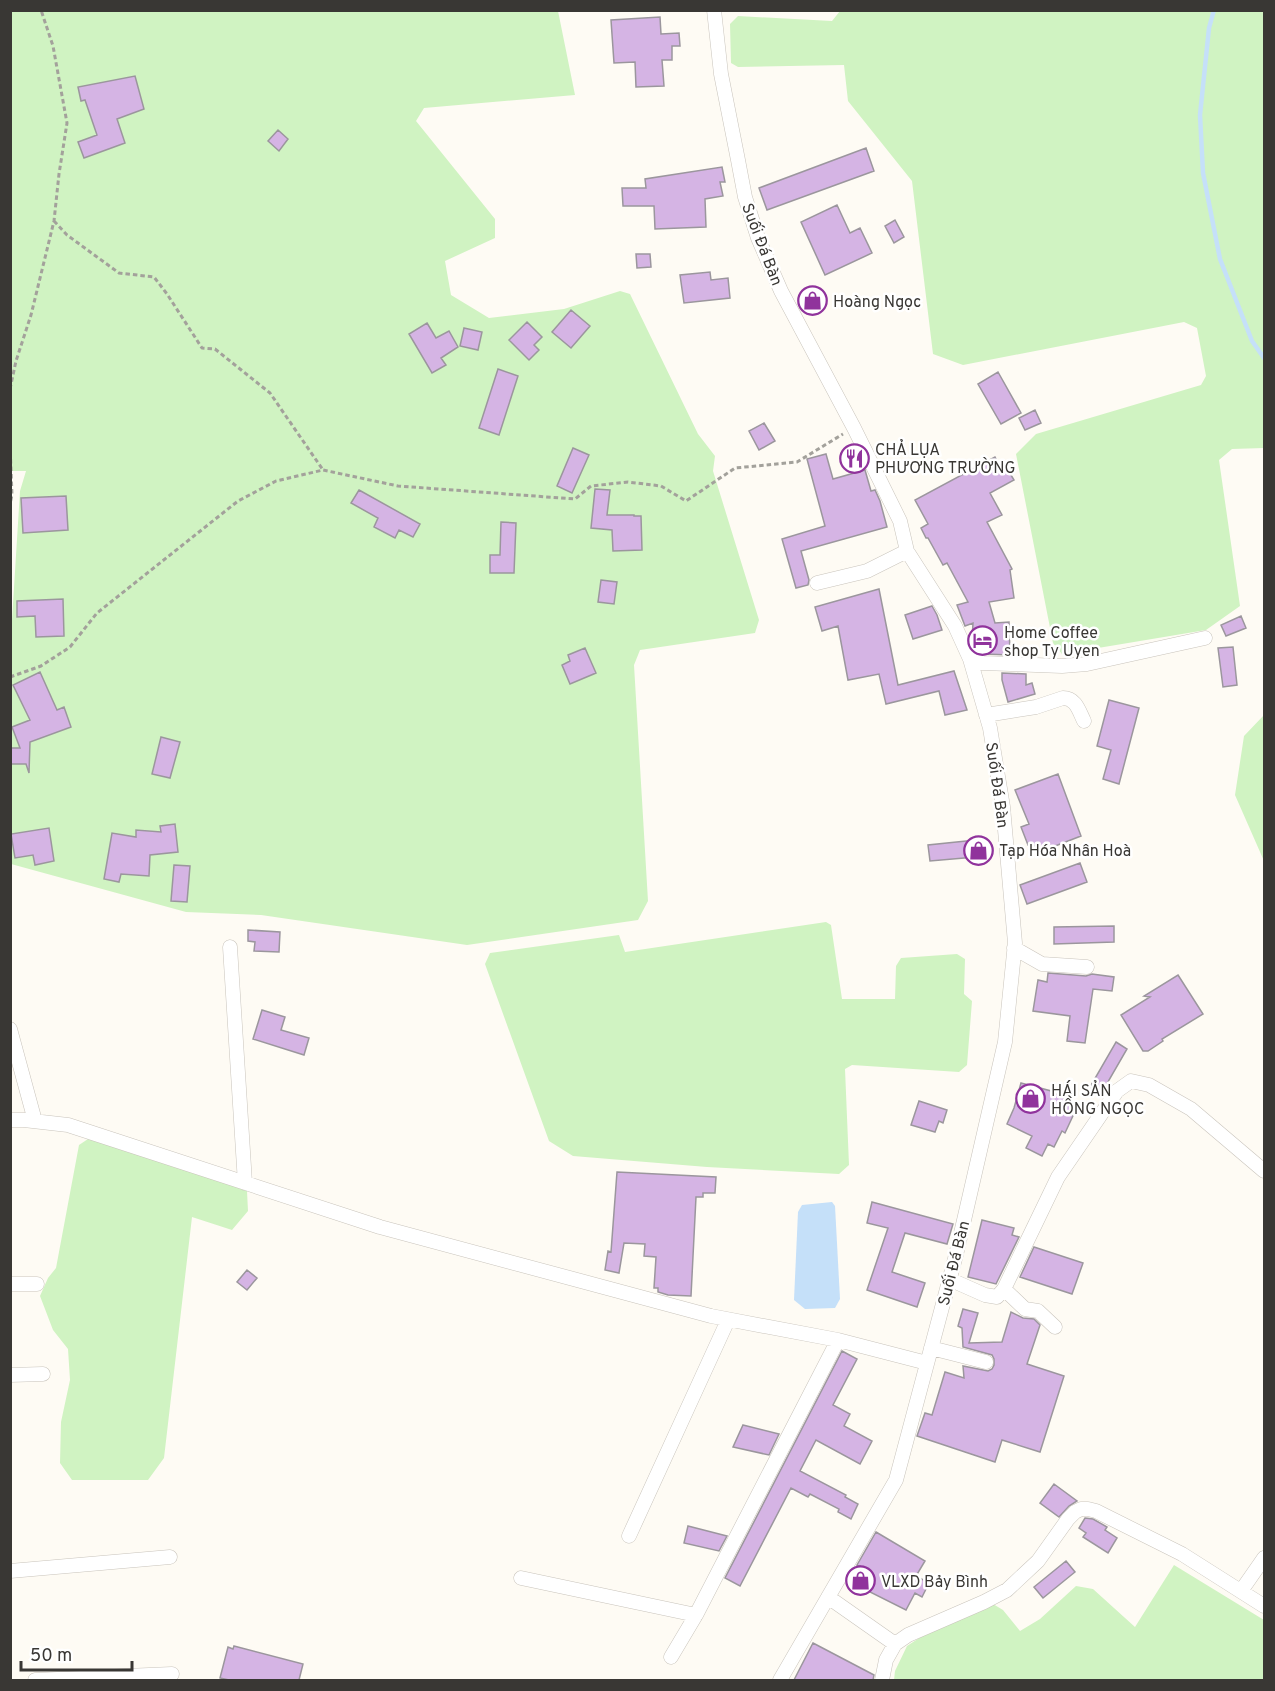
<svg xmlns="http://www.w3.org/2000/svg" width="1275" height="1691" font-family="Overpass,sans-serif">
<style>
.green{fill:#d0f3c2}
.water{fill:#c5e0f9}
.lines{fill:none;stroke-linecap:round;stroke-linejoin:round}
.stream{stroke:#c5e0f9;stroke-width:4.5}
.building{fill:#d5b4e4;stroke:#9b969d;stroke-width:1.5}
.minor-casing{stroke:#c9c4bc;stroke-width:15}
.path{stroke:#a3a19b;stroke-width:3;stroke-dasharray:4.5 3;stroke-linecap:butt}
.minor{stroke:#fff;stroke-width:14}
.labels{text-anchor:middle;stroke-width:5;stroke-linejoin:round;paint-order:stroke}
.street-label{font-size:16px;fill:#393734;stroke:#fff}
.poi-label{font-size:16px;fill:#393734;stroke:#fff;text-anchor:start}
</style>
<rect width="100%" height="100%" fill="#fefbf4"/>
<path class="green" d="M10,11h548l17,84 -151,13 -8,13 79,98v19l-50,23 6,34 38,23 75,-9 56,-18 10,3 68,140 17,22 -2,15 46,149 -4,13 -115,17 -6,15 14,236 -10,19 -171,25 -206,-30 -75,-3 -175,-48v-228l9,-145 6,-20h-16z
M840,11h424v437l-32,1 -13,11 21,146 -34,24 -144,24 -9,-11 -37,-189 20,-20 165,-49 5,-9 -9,-48 -13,-6 -221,43 -30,-11 -21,-173 -64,-80 -4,-36 -106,2 -7,-4 -1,-39 8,-8 94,5z
M1264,715v146l-29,-66 9,-59z
M826,922l5,3 11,74h53l1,-33 5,-8 56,-4 8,5 -1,35 8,7 -5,64 -8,7 -107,-7 -7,4 4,96 -10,9 -132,-7 -134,-11 -24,-15 -64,-177 5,-11 129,-18 6,17z
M91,1137l156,54 1,20 -16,19 -40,-13 -28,241 -16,22h-76l-12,-17 1,-41 9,-42 -2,-31 -15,-19 -13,-34 8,-18 8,-10 23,-123z
M1174,1565l90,55v60h-370l1,-9 12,-25 26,-17 60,-25 10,6 17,21 20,-12 36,-33 17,3 42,38z"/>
<path class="water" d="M832,1202l3,4 5,93 -5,9 -30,1 -11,-9 4,-88 4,-7z"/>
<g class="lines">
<path class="stream" d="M1214,10l-5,18 -9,87 3,58 17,86 32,82 12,17"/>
</g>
<path class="building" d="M660,17l1,17 18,-1 1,13h-8v14h-10l2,26 -28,1 -1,-25 -21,1 -3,-43z
M135,76l9,33 -27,10 8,24 -41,15 -6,-16 19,-7 -12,-35 -4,1 -3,-14z
M278,130l10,9 -9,12 -11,-10z
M866,148l8,23 -107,39 -8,-22z
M722,167l3,15h-5l3,14 -18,3 1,28 -51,2 -1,-23h-31l-1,-18h24l-1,-9z
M837,205l13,28 10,-5 12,25 -47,22 -24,-53z
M895,220l9,17 -10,6 -9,-17z
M636,254h14l1,13 -14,1z
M710,272l1,8 17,-2 2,20 -46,5 -4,-28z
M571,310l19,16 -19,22 -19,-16z
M527,322l15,15 -8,8 5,5 -10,10 -20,-20z
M427,323l9,15 13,-7 9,16 -17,11 5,7 -14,8 -23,-39z
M464,328l18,4 -4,18 -18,-4z
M498,369l20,7 -19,59 -20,-7z
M998,372l23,41 -20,11 -23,-40z
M1035,410l6,13 -16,7 -6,-12z
M764,423l11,18 -16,9 -10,-19z
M573,448l16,7 -17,38 -15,-7z
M826,454l7,25 32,-9 6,21 4,-1 5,11 7,26 -86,24 8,29 -1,5 -12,3 -14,-49 43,-13 -18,-67z
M995,457l8,15 5,-2 6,10 -24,13 12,22 -15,7 25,47 -2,1 4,28 -25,4 6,21 14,-1 1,33 -26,-1 -7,-2 -5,-12 1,-17 -8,3 -8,-21 11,-3 -21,-39 -4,2 -15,-27h-2l-5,-10 7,-4 -13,-24z
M595,489l15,1 -3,25h27v1h7l1,34 -29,1 -1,-21 -21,-2z
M359,490l61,34 -7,13 -14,-7 -4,8 -21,-11 4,-9 -27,-15z
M66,496l2,34 -45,3 -2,-35z
M501,522l15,1 -2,50h-24v-18h10z
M601,580l16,2 -3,22 -16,-2z
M879,589l19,96 56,-14 13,39 -22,5 -6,-24 -53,13 -7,-30 -31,6 -10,-54 -16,5 -7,-24z
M63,599l1,37 -28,1 -1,-21 -18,1v-16z
M932,606l5,9 5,15 -29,9 -8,-24z
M1241,616l5,12 -20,8 -5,-11z
M1233,647l4,38 -14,2 -5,-39z
M585,648l11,25 -26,11 -8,-19 8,-4 -2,-6z
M40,672l17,38 7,-3 7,20 -41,15 -1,31 -3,-9h-16v-16h10l-8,-21 18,-7 -17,-35z
M1002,673l24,1v11l6,-2 3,11 -27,8 -6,-22z
M1109,700l30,8 -20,76 -16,-5 8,-29 -14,-4z
M161,737l19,5 -10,36 -18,-4z
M1058,774l23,62 -44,17 -4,-10 -5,2 -7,-18 8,-3 -14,-34z
M175,824l3,28 -28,3 -1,21 -28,-2 -2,8 -15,-3 8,-46 24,4v-7l25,2 -1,-6z
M49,828l5,33 -19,4 -2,-10 -18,3 -4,-24z
M985,839l2,17 -57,5 -2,-16z
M1080,863l7,19 -60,22 -7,-19z
M174,865l16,1 -3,36 -16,-1z
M1114,926v16l-60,2v-17z
M248,930l32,2 -1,20 -25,-1 1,-9 -7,-1z
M1048,973l38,3 6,-2 22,3 -2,14 -19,-2 -8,54 -18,-2 3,-25 -37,-5 5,-31 9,2z
M1178,975l25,39 -41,25 1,2 -15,10h-5l-22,-36 29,-18 -6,-1z
M262,1010l23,7 -4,13 28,8 -5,17 -51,-16z
M1116,1042l11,7 -26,45 -11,-7z
M1021,1083l34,9 -1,1 24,12 -13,28 -3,-2 -8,16 -6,-3 -6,12 -16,-8 6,-12 -25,-12 7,-16z
M919,1101l28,9 -4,13 -4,-2 -4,11 -24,-7z
M617,1172l99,5 -1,16h-12v4h-7l-5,99 -23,-1 -10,-3v-4h-4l2,-31 -12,-1 1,-12 -21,-1 -5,30 -14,-3 3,-19 3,1z
M872,1202l81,22 -6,20 -42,-11 -13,39 33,11 -8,24 -50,-17 21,-62 -21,-5z
M982,1220l32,8 -2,7 7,2 -23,47 -28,-7z
M1034,1247l49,16 -11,31 -52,-17z
M247,1270l10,8 -10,12 -10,-8z
M963,1309l15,4 -9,30 33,-1 9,-30 12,6 11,1 6,6 -13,39 37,12 -24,76 -38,-12 -7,22 -78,-26 8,-23 7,2 13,-43 19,6 -1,-12 25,5 4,-2 2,-4v-6l-2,-4 -29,-8 -1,-19 -4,-2z
M842,1351l15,8 -24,46 17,9 -6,12 28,15 -12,23 -44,-24 -16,31 46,24 -1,2 13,7 -7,15 -13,-7 1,-3 -29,-15 -2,3 -17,-9 -51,98 -15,-8z
M743,1425l36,9 -10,21 -36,-8z
M1054,1484l23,17 -8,5 -10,11 -19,-14z
M1085,1518l8,1 14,8 -2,3 12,8 -9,15 -25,-16 3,-4 -7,-5z
M688,1526l39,10 -8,15 -35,-8z
M876,1532l49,29 -9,15 13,7 -7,14 -7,-4 -9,17 -54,-27 8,-17 -3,-1z
M1066,1561l9,11 -32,26 -9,-11z
M813,1643l61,32 -1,5h-79z
M234,1646l69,18 -4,16h-70l-9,-2 8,-31 5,2z"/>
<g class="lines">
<defs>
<path id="minor" d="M714,10l7,64 17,86 7,37 13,41 23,53 73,137 46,93 7,30 48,75 15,33 20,69 13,79 12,136 -10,99 -49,213 -60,225 -116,200
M817,583l50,-12 40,-20
M970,659l12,4 80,3 25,-2 118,-26
M986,715l50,-8 27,-9c13,0 16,13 21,23
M230,947l15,236
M1014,948l28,16 45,3
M10,1029l25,92
M10,1120h14l44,5 312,102 331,89 127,24 89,23
M949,1279l36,16 12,2 7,-8 54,-112 59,-86 14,-10 18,4 42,24 73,62
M10,1284h27
M1004,1289l21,20 13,2 17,16
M931,1348l55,14
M10,1375l33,-1
M629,1536l99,-216
M10,1571l160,-14
M521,1578l175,37
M1241,1591l23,-33
M828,1597l67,47
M671,1657l25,-42 142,-275
M35,1680l137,-6
M882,1680l4,-20 9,-16 13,-9 76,-33 23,-12 31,-29 30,-42 7,-7 6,-3h7l8,2 86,43 82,52"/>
</defs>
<use href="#minor" class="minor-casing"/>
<path class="path" d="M54,221l13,14 52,38 35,4 13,17 35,54 13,1 55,44 53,77
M10,389l6,-28 15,-46 23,-94 5,-47 8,-51 -14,-77 -12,-36
M10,444l2,51 -2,9
M10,677l31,-11 29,-19 27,-34 141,-112 38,-20 47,-11 75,16 177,13 16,-13 37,-4 33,4 25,15 49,-33 62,-6 46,-28"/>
<use href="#minor" class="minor"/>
</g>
<defs>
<symbol id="shop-ring" viewBox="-11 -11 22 22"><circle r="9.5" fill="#fff" stroke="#90339c" stroke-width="1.5"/><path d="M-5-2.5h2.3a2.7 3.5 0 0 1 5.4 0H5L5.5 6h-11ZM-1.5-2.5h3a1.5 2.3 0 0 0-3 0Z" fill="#90339c"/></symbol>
<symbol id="restaurant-ring" viewBox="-11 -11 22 22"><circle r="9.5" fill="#fff" stroke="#90339c" stroke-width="1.5"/><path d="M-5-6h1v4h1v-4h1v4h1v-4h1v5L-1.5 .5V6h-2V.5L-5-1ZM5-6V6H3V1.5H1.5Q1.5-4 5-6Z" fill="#90339c"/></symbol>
<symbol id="hotel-ring" viewBox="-11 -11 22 22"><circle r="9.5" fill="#fff" stroke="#90339c" stroke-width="1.5"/><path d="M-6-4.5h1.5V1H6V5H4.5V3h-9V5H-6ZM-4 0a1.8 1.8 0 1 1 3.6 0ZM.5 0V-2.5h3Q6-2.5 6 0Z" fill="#90339c"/></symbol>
</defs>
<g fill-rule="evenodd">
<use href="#shop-ring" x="796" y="284" width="33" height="33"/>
<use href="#restaurant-ring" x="838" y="442" width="33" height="33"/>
<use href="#hotel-ring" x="966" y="624" width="33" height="33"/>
<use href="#shop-ring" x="962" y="834" width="33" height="33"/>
<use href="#shop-ring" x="1014" y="1082" width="33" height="33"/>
<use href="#shop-ring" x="844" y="1564" width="33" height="33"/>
</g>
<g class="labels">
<g class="street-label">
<text transform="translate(763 244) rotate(69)" y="6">Suối Đá Bàn</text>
<text transform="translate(998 785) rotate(82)" y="6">Suối Đá Bàn</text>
<text transform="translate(953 1263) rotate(-76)" y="6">Suối Đá Bàn</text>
</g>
<g class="poi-label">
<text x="833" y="307">Hoàng Ngọc</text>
<text x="875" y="455">CHẢ LỤA<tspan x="875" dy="18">PHƯƠNG TRƯỜNG</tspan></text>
<text x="1004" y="638">Home Coffee<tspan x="1004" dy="18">shop Ty Uyen</tspan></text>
<text x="999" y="856">Tạp Hóa Nhân Hoà</text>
<text x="1051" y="1096">HÁI SẢN<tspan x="1051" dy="18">HỒNG NGỌC</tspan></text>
<text x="881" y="1587">VLXD Bảy Bình</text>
</g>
</g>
<rect width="1275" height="1691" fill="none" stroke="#393734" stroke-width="24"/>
<path d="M21 1661v9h111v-9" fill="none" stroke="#393734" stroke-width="3"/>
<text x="30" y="1661" font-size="18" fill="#393734" stroke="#ffffff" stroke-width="4.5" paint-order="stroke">50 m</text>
</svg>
